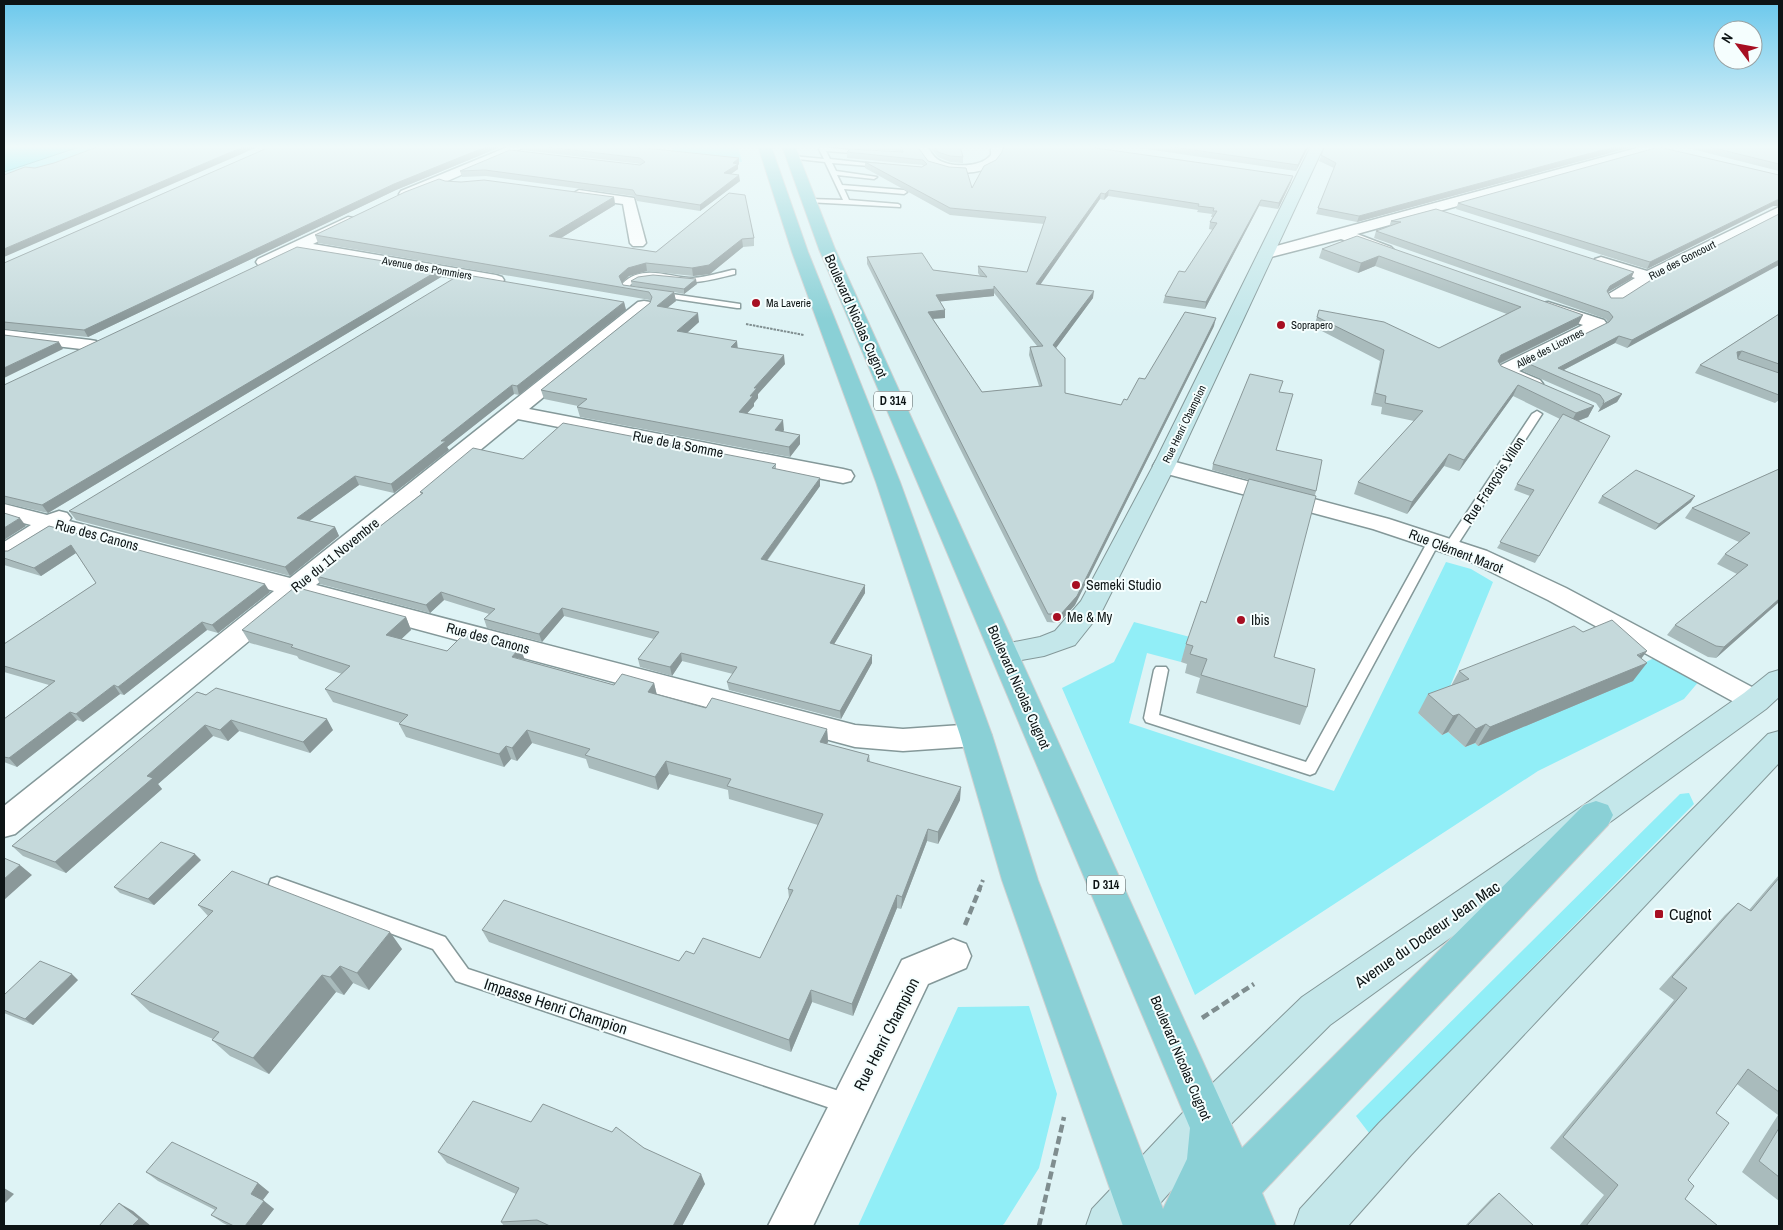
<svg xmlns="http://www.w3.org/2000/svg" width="1783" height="1230" font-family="'Archivo Narrow',sans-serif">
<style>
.green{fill:#91eef7}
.water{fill:#51e6f3;stroke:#3da7b0}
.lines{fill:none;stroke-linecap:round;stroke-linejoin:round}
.lane-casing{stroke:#849899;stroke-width:3}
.street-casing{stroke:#849899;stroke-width:3}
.secondary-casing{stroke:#849899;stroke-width:2}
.primary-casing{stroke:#cfd0d0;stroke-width:2}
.path-far2{stroke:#7f8d8f;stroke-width:2;stroke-dasharray:2.5 1;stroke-linecap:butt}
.path-far1{stroke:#7f8d8f;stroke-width:4;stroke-dasharray:5.5 3;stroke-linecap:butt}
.path{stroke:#7f8d8f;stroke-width:4.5;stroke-dasharray:8 4;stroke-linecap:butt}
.lane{fill:#fff;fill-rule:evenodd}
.street{fill:#fff;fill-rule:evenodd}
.secondary{fill:#c4e7ea;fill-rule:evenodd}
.primary{fill:#8ad0d6;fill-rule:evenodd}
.wall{fill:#a9bbbc;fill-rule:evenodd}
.shaded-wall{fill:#8a9899}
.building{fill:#c5d9db;stroke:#8a9899;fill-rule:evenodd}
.poi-dot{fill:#a70f22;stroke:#f5fefe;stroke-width:2}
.labels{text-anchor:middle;stroke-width:4;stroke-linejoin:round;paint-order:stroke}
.far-street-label{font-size:11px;fill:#0d1415;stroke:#f5fefe}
.far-poi-label{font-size:11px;fill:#0d1415;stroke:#f5fefe;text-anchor:start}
.shield{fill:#f5fefe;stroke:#535a5b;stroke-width:1}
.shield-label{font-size:12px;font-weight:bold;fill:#0d1415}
.street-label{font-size:14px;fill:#0d1415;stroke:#f5fefe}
.poi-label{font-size:14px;fill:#0d1415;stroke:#f5fefe;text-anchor:start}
.near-poi-label{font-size:16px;fill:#0d1415;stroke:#f5fefe;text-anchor:start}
.near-street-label{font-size:16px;fill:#0d1415;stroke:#f5fefe}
</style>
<rect width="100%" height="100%" fill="#def3f5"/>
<path class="green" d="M82,146h38l-116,40v-14z
M673,146h65l4,16 -69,-8z
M1446,562l25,7 22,13 -44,107 -31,24 24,22 6,-3 17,15 10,-4 3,3 180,-90 42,24 -16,19 -146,72 -343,224 -133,-307 52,-26 20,-40 56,15 -9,25 -34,-9 -18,70 205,68z
M1689,793l5,11 -325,329 -13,-17 324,-322z
M1029,1006l28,88 -18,74 -35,56 -3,2h-143l100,-219z"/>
<path class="water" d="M8,146h74l-78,26v-24z"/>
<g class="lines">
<defs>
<path id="lane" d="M822,147l47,5 -3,2 -40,-3 4,8 55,6 -3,2 -50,-4 4,8 41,6 -3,2 -37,-4 5,10 62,5 3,2 -3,2 -60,-5 5,11 49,4 2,1v2l-93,-5v-2l2,-1 34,1 -18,-38 -36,-4 3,-2 32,3 -5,-10z
M732,270h3v4c-13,3 -26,7 -39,8 -23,2 -45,-12 -66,3l1,3 109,16v4h-3l-109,-16h-3l-3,-8c21,-21 47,-6 71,-6 14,-1 26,-5 39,-8z
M1537,411l5,3 -86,133 -2,3h-8l-2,-3 88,-133z
M1434,537l6,4 -125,232 -5,2 -164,-53 -2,-4 10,-48 2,-3h10l2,3 -9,45 147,47 122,-221z
M277,877l168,60 23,32 380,125 7,3 3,7 -3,7 -7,3 -386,-131 -6,-2 -23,-32 -162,-60 -2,-5 2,-5z"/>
<path id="street" d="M510,146h17l-116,51 -5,1 -7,-4 2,-3z
M915,146h12c3,5 6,10 10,13 13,9 44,9 54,-4v-9h12c0,32 -54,31 -74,19 -6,-4 -10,-13 -14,-19z
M1644,146h21l-2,3 -306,85 34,13 3,3 -3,3h-10l-40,-14 -74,19 -5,-2 -3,-3 3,-3z
M579,190l55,8 12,45 -3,3h-10l-3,-3 -7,-39 -49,-7 -2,-3z
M1779,207v9l-125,64 -35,23h-12l-2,-4 2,-4 28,-17 -40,-13 -2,-3 2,-3 6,-2 46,14z
M348,217l5,1 2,3 -2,3 -40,20 183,31 6,2 2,3 -2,3 -6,2 -197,-34 -29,14h-12l-2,-3 2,-3z
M644,301l6,1 2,4 -2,4 -121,99 314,60 8,2 3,5 -3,5 -8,2 -325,-64 -202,166 539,140 48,4 73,-5 11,3 4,8 -4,8 -11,3 -73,5 -48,-4 -554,-149 -286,236 -11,3v-31l270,-215 -220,-60 -41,26 -9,2v-17l27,-17 -27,-7v-14l43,11 12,-4 8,2 4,5 -2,3 221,57 348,-276z
M1548,302l56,18 3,4 -3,4 -85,43 21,9 3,4 -3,4 -7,2 -7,-2 -29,-13 -2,-4 2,-4 86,-42 -41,-14 -3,-4 3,-4z
M4,330l86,10 6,1 3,4 -3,4 -6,1 -86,-10z
M1164,459l225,60 98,32 79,37 199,106 4,7 -4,7 -10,4 -10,-4 -197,-108 -79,-39 -96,-32 -217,-58 -3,-5 3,-5z
M953,939l13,5 5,12 -5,12 -38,16 -115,242h-45l134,-266z"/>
<path id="secondary" d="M1311,146h13l-149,320 -73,145 -27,34 -31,11 -40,7 -10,-3 -4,-7 4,-7 46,-9 15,-6 26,-30 72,-135z
M1779,670v27l-13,12 -436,316 -108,108 -82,93h-54l6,-17 100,-106 110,-106 282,-192 160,-112 25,-20z
M1779,731v32l-368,392 -63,71h-54l6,-17 79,-86 389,-389z"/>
<path id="primary" d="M758,146h13l37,106 92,230 92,253 46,145 125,329 24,-50 3,-31 -371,-879 -37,-103h13l40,103 407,899 342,-343 12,-4 12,4 5,10 -5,10 -346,368 14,33h-153l-121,-346 -42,-145 -84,-253 -84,-230z"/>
</defs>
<use href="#lane" class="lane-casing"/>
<use href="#street" class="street-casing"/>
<use href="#secondary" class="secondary-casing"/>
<use href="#primary" class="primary-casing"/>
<path class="path-far2" d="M746,324l58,11"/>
<path class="path-far1" d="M979,890l4,-10"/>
<path class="path" d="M965,925l15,-37
M1202,1018l52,-34
M1039,1226l25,-109"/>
<use href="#lane" class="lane"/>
<use href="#street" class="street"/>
<use href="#secondary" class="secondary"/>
<use href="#primary" class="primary"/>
</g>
<path class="wall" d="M272,146h231l-107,44 -308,147 -84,-8v-66z
M522,146h104l113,12v6l-1,1v4l-7,5 9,7 -40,30 -63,-10 -3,-5 -148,-20 -24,1 -2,-6 180,-6 2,-1 -119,-14z
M856,146h61l11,15 44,27 124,-40 195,34 -13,27 -19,-3 -54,103 -42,-6 2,-7 20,-24 28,-42 -4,-1 1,-7 3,-5h-2l1,-3 -15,-2 1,-2 -90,-14 -4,4 -4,-1 -60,85 53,14 -37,50 9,45 56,12 6,-5 18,-21 69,-53 -139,279 -16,18 -12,-1 -180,-358v-7l66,13 47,6 -2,-3v-7l49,6 17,-48 -94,-9 -85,-47v-6l57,5 1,-2 -76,-7v-6l53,-1 -44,-3zM994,293l43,53 -7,1 -1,8 10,31 -57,6 -49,-73 12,-1v-8l-5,-9 54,-5z
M929,146h31l3,11v6l-13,-1 -12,-5z
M1126,146h183l-13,25z
M1325,146h311l-279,76 -41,-8 18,-46 -15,-7z
M1680,146h99v25z
M445,181l169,16 1,8 -54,33 95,14 73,-59 25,45v8l-11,1 -33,27 -17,2 -46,-5 -18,5 -7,7 1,2 47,7 -38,-6 -1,-5 66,3 -13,10 -10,-2 2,9 -9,7 32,14 -12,11 51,15 47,16 -27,30v4l-4,5v3l-7,7 37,17 -1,2 17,3v9l-10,13 -210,-40 -3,-10 1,-1 -34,-7 -3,-9 109,-87v-3l-332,-57 -3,-8z
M1458,203l315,3 -126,63 -191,-60z
M1436,209l195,70 -23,13 3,6h12l156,-84 -152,134 -12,-5 -51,27 58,24 -5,8 -19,10 2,-3 -4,-6 -73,-32 4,-8 81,-40 -2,-4 -232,-81 2,-7 13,-4 2,-6z
M1357,236l221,89 -78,39 1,2 93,40 -6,11 -10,4 32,15 -75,127 -38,-15 33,-52 -16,-6 3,-6 43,-65 -47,-23 -54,75 -15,-5 -37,48 -53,-20 4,-12 56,-61 -33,-7 1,-7 -11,-2 9,-44 -66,-34 5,-17 120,38 68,-34 -132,-48 -17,7 -39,-15 3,-9z
M439,270l2,7 -393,236 -44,-10v-118z
M624,302l2,8 -107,85 -5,-1 -67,53 2,3 -55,43 -35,-8 -50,36 26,6 4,9 -49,40 -214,-56 -7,-9z
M1779,314v59l-41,-15 41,15v27l-4,3 -80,-30 5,-8z
M1279,392l-3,58 40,41 -42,166 33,50 -7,18 -104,-32 4,-15 -15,-5 2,-9 -6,-2 5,-18 20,-41 43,-123 -37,-10 1,-6z
M523,459l253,5v5l44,17 -53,75 98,32 -31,51 38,19 -31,56 -112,-29 -2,-8 6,-8 -51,-13 -10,15 -32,-9 -2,-8 16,-20 -90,-23 -22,26 -55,-14 -3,-9 5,-5 -45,-14 -14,13 -110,-29 -4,-8 105,-82 -1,-2z
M1779,469v133l-63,56 -8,-1 -41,-22 8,-10 62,-51 -20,-10 8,-10 14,-12 -54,-24 7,-10z
M1602,496l89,6 -36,28 -57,-27z
M49,526l221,66 -52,41 -11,-3 -83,65 -4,-1 -37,28 -6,-2 -60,47 -13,-5v-43l45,-34 -45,-13v-28l92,-61 -20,-30 -35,23 -37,-11v-14h4z
M406,617l5,13 -10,9 46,12 78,9 89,25 40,-2 3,12 49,13 121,21 1,13 -1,2 42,11 1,7 90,38 -22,44 -11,-3 -26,68 -4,-1 -44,108 -41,-14 -21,50 -302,-110 -7,-12 197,31 15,-7 66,4 29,-60 -1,-9 30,-64 -89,-26 -1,-9 -59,-16 -11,16 -69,-22 -3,-9 -54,-16 -15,18 -6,-2 -7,8 -98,-30 -7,-13 1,-1 -67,-21 -8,-13 17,-15 -43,-15 -2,-3 -47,-13 -8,-13z
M1583,632l58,27 -8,22 -155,65 -3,-3 -10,4 -17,-15 -6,3 -24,-22 10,-19 23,-8 8,-15z
M197,692l136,38 -23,23 -71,-22 -11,10 -15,-5 -55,48 4,5 -96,84 -43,-17 -11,-10z
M201,860l-47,45 -34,-12 -6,-6z
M1779,875v326l-37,-29 36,-57 -41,-31 -21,29 -28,67 -3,19 33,27h-139l25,-31 -54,-47 124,-148 -15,-11 66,-74 13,-12 11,7z
M198,905l204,44 -33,41 -16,-7 -9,12 -8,-3 -67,82 -39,-18 -18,-16 1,-1 -63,-27 -19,-18 77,-78z
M78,980l-45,45 -29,-12v-18z
M531,1122l113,26 61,36 -23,42h-178l-3,-4 15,-28 -69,-31 -9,-11z
M146,1172l112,11 11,9 -6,8 11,9 -13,17h-32l-6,-3 -12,-8 4,-5 -57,-29z
M1499,1193l35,33h-69l26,-27z"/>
<path class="shaded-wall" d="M245,146h15l-256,111v-8z
M488,146h15l-107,44 -308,147 -4,-7 310,-146z
M1307,146h2l-13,25 2,-6z
M1617,146h19l-279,76 2,-6z
M739,158v6l-1,1v4l-14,10v-6l9,-10z
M739,175l1,6 -40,30v-6z
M1293,176l-2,6 -13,27 1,-6z
M1109,190l-1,6 -4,4 1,-6z
M1101,193l-1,6 -64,92v-7z
M614,197l1,8 -64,39 -2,-8z
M1261,200l-2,6 -54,103 1,-7z
M1777,200h2v6h-6l-126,63 3,-7z
M742,239l1,8 -33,27 -17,2 -1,-8z
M1379,256l-4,10 -17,7 3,-10z
M1779,260v5l-152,83 5,-8z
M646,263l1,8 -18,5 -9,9 -1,-9 9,-8z
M439,270l2,7 -393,236 -6,-8z
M1634,272l-3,7 -25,14 4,-7z
M696,279l1,5 -13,10v-5z
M994,289v7l-58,6v-7z
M1094,291l-1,7 -40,54v-7z
M674,292l2,9 -18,14 -1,-9z
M624,302l2,8 -107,85 -2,-9z
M945,310v8l-17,1v-7z
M698,313l1,9 -20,18 -2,-9z
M1583,315l-5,10 -82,40 5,-10z
M1216,318l-2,8 -139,279 -16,18 2,-9z
M1619,336l-4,7 -61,32 4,-7z
M737,341l1,9 -7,-3z
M59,342l4,7 -59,29v-10z
M1742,351l-4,7 -1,-6z
M784,355l1,9 -27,30v4l-4,5v3l-14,15 -1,-9 11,-16 4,-8z
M512,385l2,9 -67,53 2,3 -55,43 -3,-9 50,-43z
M1518,385l-5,11 -54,75 5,-11z
M1622,394l-5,8 -19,10 5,-8z
M1594,406l-6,11 -18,7 6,-11z
M783,420l1,10 -8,10 -1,-10z
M800,435v9l-10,13 -1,-10z
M1449,454l-5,12 -37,48 5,-12z
M355,476l4,9 -58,42 -4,-9z
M820,478v8l-58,81 -1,-8z
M1695,496l-4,6 -36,28 4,-6z
M20,518l6,8 -22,14v-12z
M335,527l4,9 -49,40 -5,-9z
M71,545l5,8 -35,23 -7,-8z
M265,584l5,8 -52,41 -6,-8z
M865,585v8l-35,58v-8z
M441,592l3,8 -14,13 -4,-8z
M1779,599v3l-63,56 8,-11z
M562,608l2,8 -22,26 -3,-8z
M406,617l5,13 -19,18 -6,-13z
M202,622l5,8 -83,65 -6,-8z
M520,647l5,13 -13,-3z
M1647,651l-12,16 12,-4 -14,18 -155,65 12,-19z
M681,653l1,8 -10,15 -2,-9z
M872,655v8l-31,56 -1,-8z
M654,683l3,13 -9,-4z
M114,685l6,9 -37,28 -7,-8z
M70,712l7,8 -60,47 -8,-9z
M1459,714l-11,18 -6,3 11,-19z
M327,719l6,11 -23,23 -7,-11z
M231,720l8,11 -11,10 -8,-11z
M1486,724l-11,19 -10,4 11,-18z
M205,725l8,11 -55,48 4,5 -96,84 -11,-11 92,-86z
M827,729l1,13 -7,12 -1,-12z
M527,730l5,13 -15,18 -5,-13z
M506,746l5,13 -7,8 -5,-13z
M666,761l3,13 -11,16 -3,-13z
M961,787l-1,13 -22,44v-12z
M928,829l-1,12 -26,68 1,-12z
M195,854l6,6 -47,45 -6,-6z
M20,865l12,10 -28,25v-21z
M897,895v13l-44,108 -1,-12z
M390,932l12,17 -33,41 -12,-17z
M340,966l13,17 -9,12 -14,-18z
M72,974l6,6 -45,45 -8,-6z
M322,975l14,17 -67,82 -16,-16z
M811,990l1,12 -21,50 -2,-12z
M701,1174l4,10 -23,42h-9z
M258,1183l11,9 -8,10 -10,-8z
M4,1188l10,6 -10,10z
M264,1201l10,8 -13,17h-16z
M119,1203l14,8 18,15h-19z"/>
<path class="building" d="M100,146h145l-241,103v-74l21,-8 10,1 19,-5z
M272,146h216l-94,38 -310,146 -80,-8v-59z
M539,146h87l113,12 -6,5 5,1 -14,9 15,2 -39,30 -64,-10 -3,-5 -148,-20 -25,1 50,-21 130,15 5,-3 -5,-4z
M901,146h16l11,15 21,6 17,1 6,20 12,-22 12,-6 6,-8 2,-6h89l3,2 197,28 -14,27 -18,-3 -55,102 -41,-6 14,-25 6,1 32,-49 -7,-1 7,-11h-4l1,-3 -16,-2 1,-2 -90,-14 -4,4 -4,-1 -65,91 58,7 -41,54 12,13v35l56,12 3,-6 3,1 12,-22 6,1 40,-67 31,6 -139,278 -16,18h-13l-181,-357 55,-4 11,17 54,7 -9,-11 49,6 19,-55 -96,-9 -85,-46 57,5 5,-3 -4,-4 -76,-8 3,-3 53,3zM994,286l49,60 -13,1 12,39 -60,6 -54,-80 17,-2 -9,-15 58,-6z
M934,146h26l3,11 -13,-1 -12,-4z
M1166,146h141l-9,19z
M1325,146h292l-258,70 -41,-8 18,-45 -15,-8z
M1706,146h73v18z
M1659,147l120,28v25h-2l-127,62 -192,-59z
M439,179l6,2 16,1 23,-2 130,17 -65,39 107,16 73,-59 16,2 9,43 -12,1 -33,26 -17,3 -46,-5 -18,5 -9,8 4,9 51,7 -17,14 41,7 -21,18 60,10 -6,6 53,8 -30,33h3l-7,8h3l-14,16 44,8 -8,10 25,5 -11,12 -212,-40 10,-8 -46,-9 109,-87 2,-6 -3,-5 -334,-57 90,-43z
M1436,209l198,63 -24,14 -3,5 4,7h12l36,-23 120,-61v46l-147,80 -13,-4 -61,32 64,26 -19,10 1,-3 -4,-6 -73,-32 82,-41 4,-5 -4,-5 -233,-81 25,-9 -10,-1z
M1357,236l226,79 -82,40 -3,6 3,5 93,40 -18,7 -58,-28 -54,75 -15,-6 -37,48 -54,-20 65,-71 -38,-8 1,-7 -11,-3 9,-43 -67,-33 2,-7 65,12 55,26 82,-41 -142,-51 -18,7 -39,-14z
M297,247l142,23 -397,235 -38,-9v-111z
M461,274l163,28 -107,84 -5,-1 -71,56h5l-55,43 -36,-8 -58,42 38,9 -50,40 -216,-56z
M653,275l43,4 -12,10 -53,-8 7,-4z
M1779,314v50l-37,-13 -5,1 1,7 41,14v22l-79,-30z
M4,335l55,7 -55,26z
M1250,374l33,7 -4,11 14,2 -17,56 46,10 -6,31 -103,-27z
M1563,414l47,22 -71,120 -39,-14 34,-52 -17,-6z
M563,423l213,41 -4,4 48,10 -59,81 104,26 -35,58 42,12 -32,56 -113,-29 10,-15 -56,-14 -11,14 -32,-8 21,-27 -97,-24 -23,26 -55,-15 11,-10 -54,-17 -15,13 -110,-29 107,-83 -3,-1 53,-44 50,11z
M1779,469v130l-55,48 -8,-1 -41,-21 73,-60 -23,-11 25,-21 -58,-25z
M1636,470l59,26 -36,28 -57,-28z
M1249,479l67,17 -42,161 41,12 -8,38 -106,-32 6,-16 -17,-5 3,-8 -7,-2 15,-43 5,2z
M4,513l16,5 -16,10z
M49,526l216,58 -53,41 -10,-3 -84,65 -4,-2 -38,29 -6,-2 -61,46 -5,-1v-38l51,-38 -51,-15v-22l92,-61 -25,-38 -37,23 -30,-10v-7h4z
M295,587l111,30 -20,18 61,16 18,-18 55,14 -8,10 102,28 8,-11 32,9 -6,9 58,16 6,-10 115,31 -7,13 49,13 -2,6 94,26 -23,45 -10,-3 -26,68 -5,-2 -45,109 -41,-14 -22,50 -307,-110 22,-30 175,61 7,-10 8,3 9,-16 57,20 33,-68 -5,-1 35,-75 -96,-28 4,-7 -65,-18 -11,16 -70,-22 5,-6 -63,-19 -15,18 -6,-2 -7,8 -100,-30 9,-9 -83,-26 25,-23 -59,-19 2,-2 -51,-15z
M1612,620l35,31 -10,4 10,8 -157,64 -4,-3 -10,5 -17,-15 -6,2 -25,-22 41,-15 -10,-8 115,-45 9,6z
M216,688l111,31 -24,23 -72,-22 -11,10 -15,-5 -58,51 6,2 -98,84 -43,-16 185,-154 9,3z
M161,842l34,12 -47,45 -34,-12z
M4,858l16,7 -16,14z
M232,871l158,61 -33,41 -17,-7 -10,11 -8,-2 -69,83 -41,-18 7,-8 -88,-38 82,-83 -15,-6z
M1779,878v214l-31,-23 -32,44 13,10 -41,57 6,6 -9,13 33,27h-132l32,-41 -55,-48 124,-149 -15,-11 66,-74 13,8z
M40,961l32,13 -47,45 -21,-9v-15z
M473,1101l58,21 12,-18 69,28 4,-5 28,21 57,26 -28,52h-123l-13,-6 -36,2 18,-34 -81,-36z
M1779,1128v49l-20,-16z
M172,1142l86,41 -7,11 13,7 -19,25h-11l-23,-11 6,-7 -71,-36z
M1499,1193l35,33h-67z
M119,1203l20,16 -7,7h-33z"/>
<linearGradient id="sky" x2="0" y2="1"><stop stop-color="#6bc8ec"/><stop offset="0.46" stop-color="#f0fafa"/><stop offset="1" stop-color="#f0fafa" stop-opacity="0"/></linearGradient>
<rect width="1783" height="319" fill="url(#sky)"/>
<g class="poi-dot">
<circle cx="756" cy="303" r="5"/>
<circle cx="1281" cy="325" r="5"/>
<circle cx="1076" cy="585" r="5"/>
<circle cx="1057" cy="617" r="5"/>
<circle cx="1241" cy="620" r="5"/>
<rect x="1654" y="909" width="10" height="10" rx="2.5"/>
</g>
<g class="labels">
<g class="far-street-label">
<text transform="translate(1682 260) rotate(-27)" y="4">Rue des Goncourt</text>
<text transform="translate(427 268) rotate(10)" y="4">Avenue des Pommiers</text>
<text transform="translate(1550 348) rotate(-27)" y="4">Allée des Licornes</text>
<text transform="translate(1184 424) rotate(-64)" y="4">Rue Henri Champion</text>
</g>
<g class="far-poi-label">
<text x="766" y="307">Ma Laverie</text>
<text x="1291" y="329">Soprapero</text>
</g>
<g class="shield">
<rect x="874" y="391.5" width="38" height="19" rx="4"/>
<rect x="1087" y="875.5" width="38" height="19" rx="4"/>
</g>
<g class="shield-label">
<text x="893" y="405">D 314</text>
<text x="1106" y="889">D 314</text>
</g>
<g class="street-label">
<text transform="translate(856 316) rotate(66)" y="5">Boulevard Nicolas Cugnot</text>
<text transform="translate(678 444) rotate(11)" y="5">Rue de la Somme</text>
<text transform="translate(1494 480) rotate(-57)" y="5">Rue François Villon</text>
<text transform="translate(97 535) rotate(15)" y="5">Rue des Canons</text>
<text transform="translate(1456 551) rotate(21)" y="5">Rue Clément Marot</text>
<text transform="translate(335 555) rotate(-39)" y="5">Rue du 11 Novembre</text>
<text transform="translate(488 638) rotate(15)" y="5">Rue des Canons</text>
<text transform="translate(1019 687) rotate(66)" y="5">Boulevard Nicolas Cugnot</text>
<text transform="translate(1181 1058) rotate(67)" y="5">Boulevard Nicolas Cugnot</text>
</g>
<g class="poi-label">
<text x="1086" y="590">Semeki Studio</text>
<text x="1067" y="622">Me &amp; My</text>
<text x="1251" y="625">Ibis</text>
</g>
<g class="near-poi-label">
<text x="1669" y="920">Cugnot</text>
</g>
<g class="near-street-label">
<text transform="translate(1427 934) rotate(-35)" y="6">Avenue du Docteur Jean Mac</text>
<text transform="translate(556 1006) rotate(18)" y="6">Impasse Henri Champion</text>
<text transform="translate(886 1034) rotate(-63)" y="6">Rue Henri Champion</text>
</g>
</g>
<rect width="1783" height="1230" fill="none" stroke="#0d1415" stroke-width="10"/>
<g transform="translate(1738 45) rotate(302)"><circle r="24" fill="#f5fefe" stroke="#98a0a1"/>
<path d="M0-4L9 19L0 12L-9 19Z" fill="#a70f22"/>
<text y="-8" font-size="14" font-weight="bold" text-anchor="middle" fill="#0d1415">N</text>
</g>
</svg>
